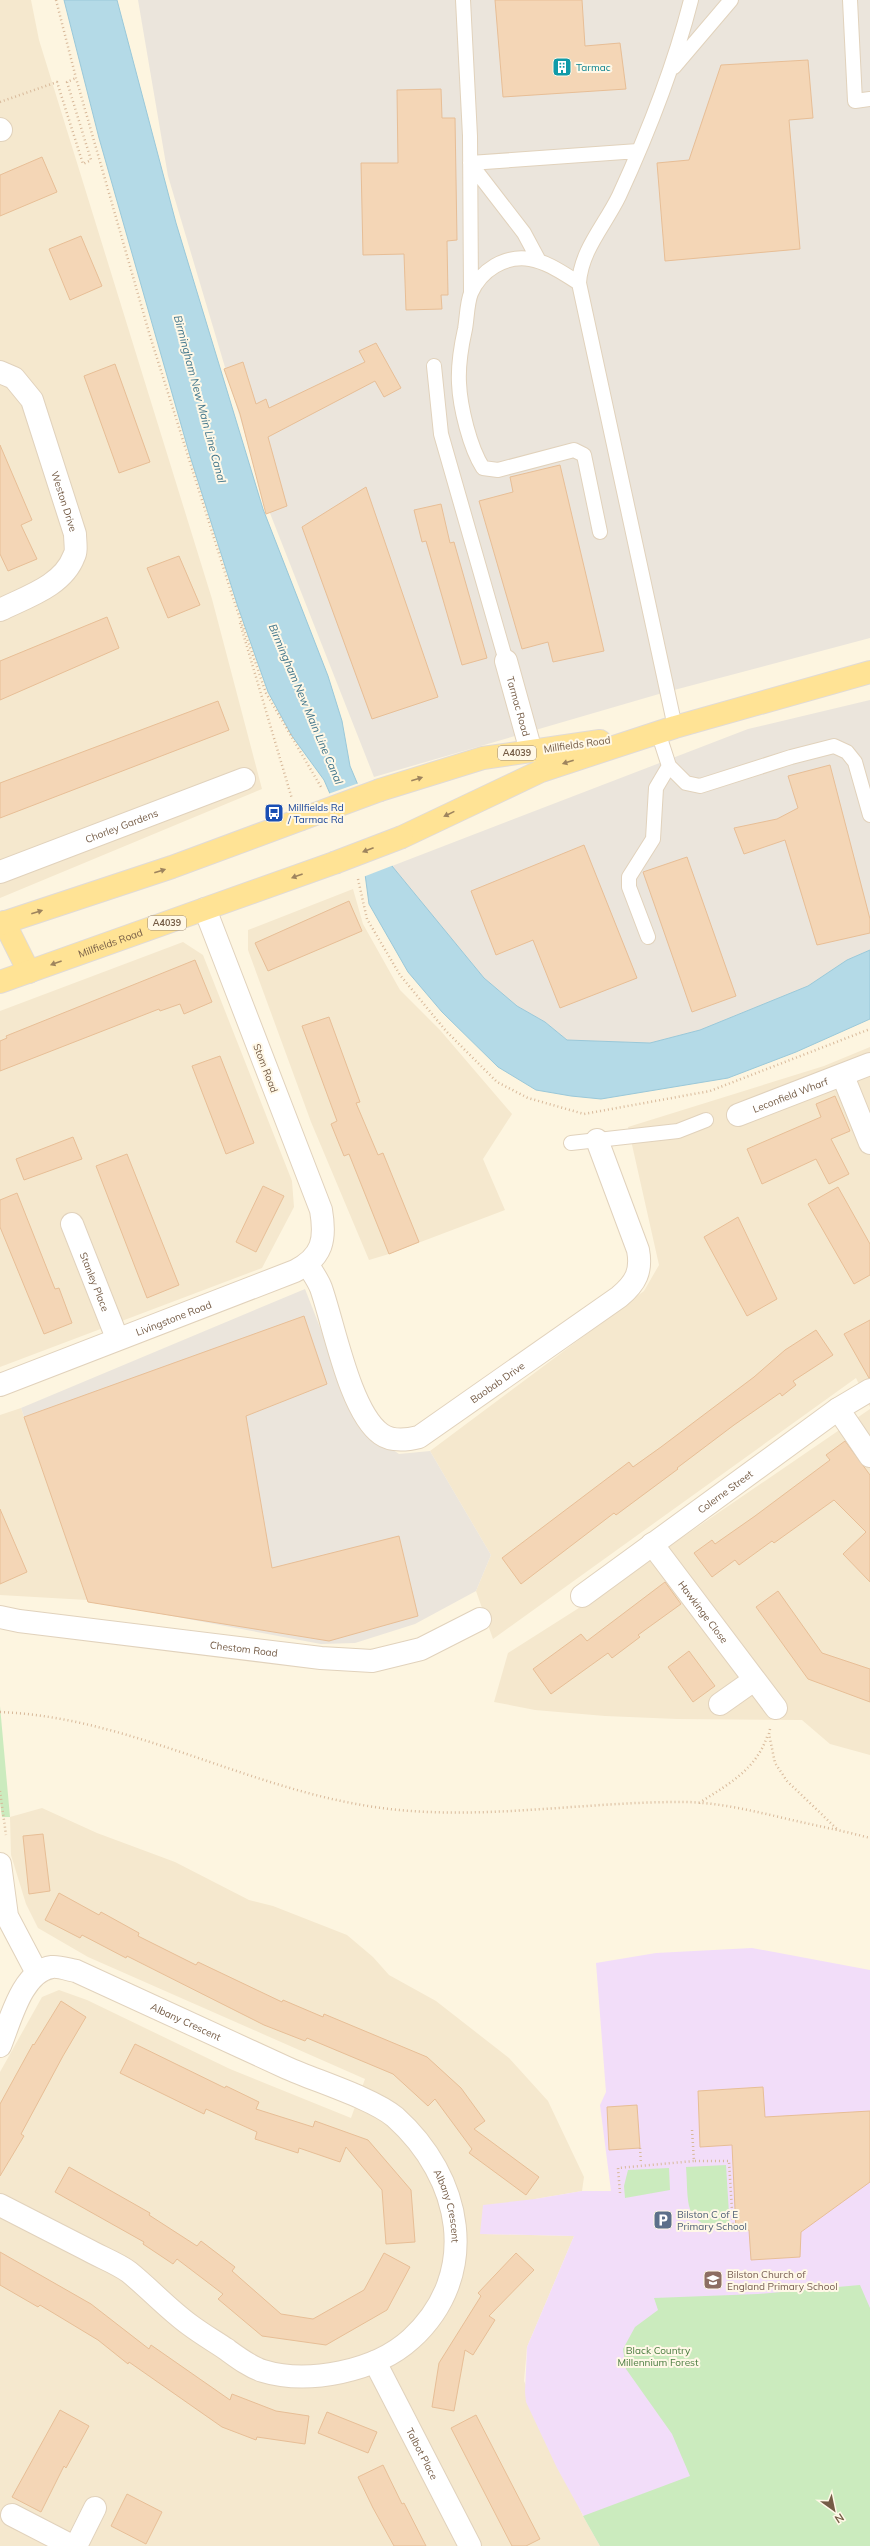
<svg xmlns="http://www.w3.org/2000/svg" width="870" height="2546" font-family="Mulish,sans-serif">
<style>
.residential{fill:#f5e8ce}
.industrial{fill:#ebe5dc}
.education{fill:#f2ddf9}
.green{fill:#cbebbe}
.water{fill:#b4dae7;stroke:#9ac8d9}
.pier{fill:#fdf5e0}
.building{fill:#f4d6b6;stroke:#e7be96}
.lines{fill:none;stroke-linecap:round;stroke-linejoin:round}
.lane-casing{stroke:#e1d2bc;stroke-width:16}
.street-casing{stroke:#e1d2bc;stroke-width:24}
.primary-casing{stroke:#e1dbd6;stroke-width:24}
.path{stroke:#d8b99a;stroke-width:2.5;stroke-dasharray:1 3;stroke-linecap:butt}
.lane{stroke:#fff;stroke-width:14}
.street{stroke:#fff;stroke-width:22}
.primary{stroke:#ffe395;stroke-width:22}
.primary-bridge-casing{stroke:#e1dbd6;stroke-width:24;stroke-linecap:butt}
.primary-bridge{stroke:#ffe395;stroke-width:22}
.oneway{fill:#9e845e}
.labels{text-anchor:middle;stroke-width:4;stroke-linejoin:round;paint-order:stroke}
.shield{fill:#fff8e7;stroke:#9e8b76;stroke-width:1}
.shield-label{font-size:9px;font-weight:bold;fill:#755c46}
.culture-label{font-size:10px;fill:#0d838f;stroke:#fff8e7;text-anchor:start}
.street-label{font-size:10px;fill:#755c46;stroke:#fff8e7}
.transit-label{font-size:10px;fill:#164399;stroke:#fff8e7;text-anchor:start}
.service-label{font-size:10px;fill:#4e5e75;stroke:#fff8e7;text-anchor:start}
.education-label{font-size:10px;fill:#785e54;stroke:#fff8e7;text-anchor:start}
.park-label{font-size:10px;fill:#497b3e;stroke:#fff8e7}
.water-label{font-size:11px;font-style:italic;fill:#3f748a;stroke:#fff8e7}
</style>
<rect width="100%" height="100%" fill="#fdf5e0"/>
<path class="residential" d="M0,0h31l8,40 173,559 50,190 -262,109z
M353,889l10,35 37,66 40,40 72,84 -29,45 22,51 -116,44 -20,6 -58,-138 -63,-172v-20z
M183,942l20,13 89,226 2,26 -32,61 -262,99v-356z
M870,1047v360l-14,-29 -363,261 -17,-48 15,-36 -61,-104 214,-160 15,-26 -31,-138 196,-61z
M21,1408l66,192 -87,-5v-180z
M870,1409v346l-40,-11 -28,-24 -125,-1 -72,-3 -70,-6 -41,-8 14,-49 74,-47z
M42,1808l55,25 78,29 74,38 24,6 74,29 26,22 16,18 47,26 73,57 39,43 36,76 -2,14 -47,8 -54,35 93,2 -47,111 -3,34 59,135 17,30h-600v-474l42,-75 17,-7 28,10 143,69 121,49 14,-39 -277,-122 -50,-29 -12,-24 -15,-49 -1,-38z"/>
<path class="industrial" d="M138,0h732v638l-211,56 -285,83 -110,-279 -96,-322z
M870,700v250l-23,10 -39,26 -108,44 -50,13 -83,-3 -22,-18 -28,-16 -33,-28 -92,-112 356,-137z
M305,1289l54,138 40,27 31,-3 61,104 -15,36 -61,33 -60,19 -34,1 -234,-44 -66,-192z"/>
<path class="education" d="M752,1948l118,22v576h-270l-43,-78 -31,-66 -1,-10 2,-45 47,-111 -94,-2 3,-29 52,-6 47,-8h29l-11,-86 6,-13 -10,-129 60,-10z"/>
<path class="green" d="M0,1706l10,111h-8l-2,-14z
M726,2165l4,65c-48,-5 -41,-23 -44,-63z
M669,2168l1,22 -45,8 -1,-12 4,-16z
M860,2285l10,23v238h-270l-17,-30 107,-40 -18,-42 -46,-65 -3,-20 12,-22 23,-17 -4,-12 104,-4z"/>
<path class="water" d="M64,0h53l59,223 87,286 65,167 14,45 8,45 42,100 92,112 33,28 28,16 22,18 83,3 50,-13 108,-44 39,-26 23,-10v69l-74,33 -68,26 -127,21 -30,-3 -35,-6 -38,-23 -56,-55 -34,-40 -39,-68 -4,-30 -41,-94 -32,-44 -24,-44 -30,-85 -48,-151 -91,-318z"/>
<path class="pier" d="M359,783l35,82 -31,12 -35,-83z"/>
<path class="building" d="M495,0h87l3,46 35,-3 6,46 -123,8z
M808,60l5,58 -24,2 11,129 -135,12 -8,-98 32,-3 32,-95z
M441,89l1,29h13l2,122 -10,1 1,54h-7l1,14 -36,1 -2,-56 -41,1 -2,-92h37l-1,-73z
M42,157l15,35 -57,24v-41z
M81,236l21,50 -32,14 -21,-51z
M376,343l25,45 -17,9 -9,-16 -107,56 19,69 -21,8 -26,-100 -16,-45 19,-7 13,42 10,-5 3,9 96,-46 -6,-11z
M115,364l35,98 -31,11 -35,-97z
M0,445l32,75 -11,5 16,34 -29,12 -8,-17z
M560,465l44,186 -51,11 -5,-20 -26,7 -43,-148 34,-9 -3,-15z
M366,487l72,210 -66,22 -70,-192z
M441,504l9,39 4,-1 33,116 -25,7 -36,-124 -4,1 -8,-32z
M179,556l21,49 -32,13 -21,-50z
M107,617l12,31 -119,52v-39z
M218,701l11,29 -229,88v-35z
M830,765l40,154v14l-53,12 -32,-105 -41,14 -10,-26 43,-9 21,-11 -10,-32z
M584,845l53,133 -77,30 -27,-68 -37,15 -25,-64z
M687,857l49,139 -44,16 -49,-140z
M349,901l13,30 -94,40 -13,-28z
M195,960l17,42 -28,12 -4,-10 -20,7 -1,-2 -159,62v-30l7,-3 -1,-2z
M329,1017l31,85 -4,1 22,52 5,-2 36,89 -30,12 -40,-100 -5,2 -13,-32 6,-3 -35,-95z
M220,1056l34,87 -28,11 -34,-88z
M835,1096l15,35 -19,8 18,35 -20,10 -13,-25 -54,25 -15,-35 74,-32 -5,-13z
M73,1137l9,22 -58,21 -8,-21z
M127,1154l52,131 -32,13 -51,-132z
M263,1186l21,10 -28,56 -20,-10z
M838,1187l32,57v31l-16,9 -46,-80z
M17,1193l38,96 4,-1 13,35 -28,11 -44,-107v-27z
M738,1217l39,82 -30,17 -43,-79z
M304,1316l23,68 -81,32 26,152 127,-32 19,80 -89,25 -241,-39 -64,-185z
M870,1320v58h-1l-25,-44z
M816,1330l17,25 -40,26 3,4 -14,11 -2,-3 -46,32 -57,43 1,1 -62,46 -2,-2 -93,71 -19,-26 127,-96 4,5 28,-20 93,-70 31,-27z
M845,1441l25,34v107l-27,-28 23,-22 -32,-32 -60,43 -2,-2 -33,24 -4,-5 -23,17 -18,-24 18,-13 3,4 40,-28 75,-56 -4,-5z
M0,1509l27,63 -27,12z
M665,1582l16,22 -43,31 2,2 -28,21 -4,-5 -57,41 -18,-25 48,-35 6,7z
M778,1591l44,62 48,16v33l-62,-23 -52,-72z
M689,1651l26,35 -22,16 -25,-35z
M43,1834l7,57 -21,3 -6,-58z
M59,1893l40,22 2,-3 38,21 -1,3 58,29 2,-3 84,40 1,-2 40,17 1,-3 103,43 34,31 24,33 -11,8 65,48 -13,18 -57,-42 3,-4 -37,-50 -7,7 -35,-32 -86,-36 -2,3 -41,-16 -137,-69 -1,2 -44,-23 -2,3 -35,-18z
M61,2001l25,16 -23,39 -42,78 3,2 -24,40v-72l33,-60 1,1z
M135,2044l90,44 1,-2 33,16 -3,7 57,18 2,-6 53,19 43,50 4,52 -29,2 -4,-54 -36,-43 -6,15 -41,-14 -1,5 -43,-14 2,-7 -51,-23 -2,5 -84,-41z
M763,2087l2,30 105,-6v71l-69,50 -1,25 -49,3 -2,-30 -13,1 -4,-86 -32,2 -2,-56z
M637,2105l3,43 -31,2 -2,-43z
M69,2167l81,46 -1,2 48,31 4,-5 34,26 -3,4 49,43 32,5 51,-29 20,-37 26,14 -23,43 -61,35 -64,-9 -44,-37 5,-5 -46,-35 -4,5 -30,-20 1,-2 -89,-50z
M0,2252l91,52 58,45 2,-4 79,55 2,-6 44,17 33,5 -4,28 -48,-7 -1,3 -34,-13 -93,-65 -1,2 -30,-24 -58,-35 -2,2 -38,-22z
M516,2253l18,17 -45,46 6,4 -22,35 -8,-5 -11,61 -22,-4 7,-44 42,-67 -3,-3z
M60,2410l29,16 -23,42 -2,-2 -23,46 -29,-15z
M327,2412l50,20 -9,21 -50,-20z
M476,2415l64,124 -14,7h-14l-61,-118z
M383,2465l19,39 2,-1 22,43h-32l-21,-38 -15,-31z
M127,2494l35,18 -16,32 -35,-18z"/>
<g class="lines">
<defs>
<path id="lane" d="M463,0l7,136 1,157
M850,0l5,101 15,-2
M674,67l57,-67
M539,261l-15,-28 -54,-70 168,-12
M579,283c-15,-9 -31,-21 -49,-24 -25,-4 -49,11 -59,34 -4,10 -4,25 -6,36 -4,18 -7,36 -6,54 1,24 11,65 24,85l15,2 76,-20 10,5 16,77
M434,366l7,68 65,227
M675,727l-96,-444c2,-33 26,-58 40,-87 29,-63 55,-129 72,-196
M669,766l17,17 14,3 91,-29 43,-11 13,6 8,10 15,53
M648,937l-19,-50v-10l24,-38 3,-51 13,-22 -11,-34
M571,1143l107,-12 28,-11"/>
<g id="street">
<path d="M0,129l1,1"/>
<path id="s1" d="M0,372l14,6 18,22 43,134c0,7 2,17 -1,22 -11,30 -48,41 -74,54"/>
<path id="s2" d="M506,661l25,90"/>
<path id="s3" d="M0,872l244,-93"/>
<path d="M843,1076l27,67"/>
<path id="s4" d="M738,1115l132,-51"/>
<path id="s5" d="M72,1224l45,114"/>
<path id="s6" d="M308,1265c4,7 10,15 13,23 13,37 29,124 60,146 11,8 26,6 38,3l200,-140c17,-14 23,-26 19,-47l-41,-110"/>
<path id="s7" d="M0,1385l295,-114c28,-14 31,-32 26,-61l-116,-301"/>
<path d="M838,1409l32,47"/>
<path id="s8" d="M652,1544l124,164"/>
<path id="s9" d="M582,1596l256,-187 32,-19"/>
<path id="s10" d="M0,1617l19,4 302,37 51,3 49,-12 59,-30"/>
<path d="M720,1704l34,-24"/>
<path d="M0,1864l7,52 30,57"/>
<path id="s11" d="M0,2046c10,-24 22,-75 52,-79 7,-1 17,3 24,4 71,32 141,65 211,97 29,13 85,30 108,49 67,60 87,157 16,222 -35,32 -103,46 -148,32 -13,-4 -26,-14 -37,-22 -12,-8 -24,-15 -36,-24 -22,-16 -40,-36 -61,-53 -12,-9 -29,-15 -43,-23 -29,-15 -57,-29 -86,-44"/>
<path id="s12" d="M375,2362l95,184"/>
<path d="M12,2515l60,31"/>
<path d="M76,2546l19,-38"/>
</g>
<g id="primary">
<path d="M380,790l103,-32 117,-17"/>
<path d="M402,837l139,-66 134,-44 195,-55"/>
<path d="M4,922l25,50"/>
<path d="M0,924l172,-57 127,-47"/>
<path id="s13" d="M0,982l334,-119"/>
</g>
</defs>
<use href="#lane" class="lane-casing"/>
<use href="#street" class="street-casing"/>
<use href="#primary" class="primary-casing"/>
<path class="path" d="M56,0l20,78 74,258 83,262 33,95 55,94
M0,102l57,-20 26,82 8,-4 -24,-78 9,-4
M240,623l52,176
M358,879l9,40 33,56 46,56 51,51 31,16 56,16 126,-23 160,-62
M0,1712c126,5 239,72 362,93 107,19 217,-4 325,-3 36,1 70,10 105,18 26,6 52,11 78,18
M770,1729l-1,5 6,29 12,18 51,49
M0,1791l6,44
M699,1803c30,-19 58,-34 69,-69
M692,2130l2,31h35l4,66
M640,2148l1,16
M620,2193l-2,-25 76,-7"/>
<use href="#lane" class="lane"/>
<use href="#street" class="street"/>
<use href="#primary" class="primary"/>
<defs>
<path id="primary-bridge" d="M299,820l81,-30
M334,863l68,-26"/>
</defs>
<use href="#primary-bridge" class="primary-bridge-casing"/>
<use href="#primary-bridge" class="primary-bridge"/>
</g>
<defs><path id="oneway-solid" d="M-6-.8H1V-3.2L6.5 0L1 3.2V.8H-6Z"/></defs>
<g class="oneway">
<use href="#oneway-solid" transform="translate(568 762) rotate(162)"/>
<use href="#oneway-solid" transform="translate(417 779) rotate(-17)"/>
<use href="#oneway-solid" transform="translate(449 814) rotate(154)"/>
<use href="#oneway-solid" transform="translate(368 850) rotate(159)"/>
<use href="#oneway-solid" transform="translate(160 871) rotate(-18)"/>
<use href="#oneway-solid" transform="translate(297 876) rotate(160)"/>
<use href="#oneway-solid" transform="translate(37 912) rotate(-18)"/>
<use href="#oneway-solid" transform="translate(56 963) rotate(160)"/>
</g>
<defs>
<symbol id="building-square" viewBox="-11 -11 22 22"><rect x="-9" y="-9" width="18" height="18" rx="4" fill="#0f9aa8" stroke="#fff8e7"/><path d="M-4-6H4V6H1V3H-1V6H-4ZM-2.5-4.3h1.7v1.8h-1.7ZM.8-4.3h1.7v1.8H.8ZM-2.5-1h1.7V.8h-1.7ZM.8-1h1.7V.8H.8Z" fill="#fff"/></symbol>
<symbol id="bus-square" viewBox="-11 -11 22 22"><rect x="-9" y="-9" width="18" height="18" rx="4" fill="#1a4fb4" stroke="#fff8e7"/><path d="M-5-6H5V4H4V6H2V4H-2V6H-4V4H-5ZM-3.5-4V0h7V-4ZM-3.5 1.2v1.5H-2V1.2ZM2 1.2v1.5H3.5V1.2Z" fill="#fff"/></symbol>
<symbol id="parking-square" viewBox="-11 -11 22 22"><rect x="-9" y="-9" width="18" height="18" rx="4" fill="#5c6f8a" stroke="#fff8e7"/><path d="M-3.5-5.5H1a3.5 3.5 0 0 1 0 7H-1V5.5H-3.5ZM-1-3.4V-.6H.8a1.4 1.4 0 0 0 0-2.8Z" fill="#fff"/></symbol>
<symbol id="school-square" viewBox="-11 -11 22 22"><rect x="-9" y="-9" width="18" height="18" rx="4" fill="#8d6e63" stroke="#fff8e7"/><path d="M0-5L7-2L0 1L-7-2ZM-4 1L0 2.5L4 1V4Q0 6-4 4Z" fill="#fff"/></symbol>
</defs>
<g fill-rule="evenodd">
<use href="#building-square" x="551" y="56" width="22" height="22"/>
<use href="#bus-square" x="263" y="802" width="22" height="22"/>
<use href="#parking-square" x="652" y="2209" width="22" height="22"/>
<use href="#school-square" x="702" y="2269" width="22" height="22"/>
</g>
<g class="labels">
<g class="shield">
<rect x="498" y="746" width="38" height="14" rx="3"/>
<rect x="148" y="916" width="38" height="14" rx="3"/>
</g>
<g class="shield-label">
<text x="517" y="756">A4039</text>
<text x="167" y="926">A4039</text>
</g>
<g class="culture-label">
<text x="576" y="71">Tarmac</text>
</g>
<g class="street-label">
<text dy="4" stroke="none"><textPath href="#s1" startOffset="150">Weston Drive</textPath></text>
<text dy="4" stroke="none"><textPath href="#s2" startOffset="47">Tarmac Road</textPath></text>
<text transform="translate(577 744) rotate(-8)" y="4">Millfields Road</text>
<text dy="4" stroke="none"><textPath href="#s3" startOffset="130">Chorley Gardens</textPath></text>
<text dy="4" stroke="none"><textPath href="#s13" startOffset="117">Millfields Road</textPath></text>
<text transform="translate(266 1068) rotate(69)" y="4">Stom Road</text>
<text dy="4" stroke="none"><textPath href="#s4" startOffset="56">Leconfield Wharf</textPath></text>
<text dy="4" stroke="none"><textPath href="#s5" startOffset="62">Stanley Place</textPath></text>
<text dy="4" stroke="none"><textPath href="#s7" startOffset="186">Livingstone Road</textPath></text>
<text dy="4" stroke="none"><textPath href="#s6" startOffset="321">Baobab Drive</textPath></text>
<text dy="4" stroke="none"><textPath href="#s9" startOffset="177">Colerne Street</textPath></text>
<text dy="4" stroke="none"><textPath href="#s8" startOffset="85">Hawkinge Close</textPath></text>
<text dy="4" stroke="none"><textPath href="#s10" startOffset="246">Chestom Road</textPath></text>
<text dy="4" stroke="none"><textPath href="#s11" startOffset="244">Albany Crescent</textPath></text>
<text dy="4" stroke="none"><textPath href="#s11" startOffset="580">Albany Crescent</textPath></text>
<text dy="4" stroke="none"><textPath href="#s12" startOffset="103">Talbot Place</textPath></text>
</g>
<g class="transit-label">
<text x="288" y="811">Millfields Rd<tspan x="288" dy="12">/ Tarmac Rd</tspan></text>
</g>
<g class="service-label">
<text x="677" y="2218">Bilston C of E<tspan x="677" dy="12">Primary School</tspan></text>
</g>
<g class="education-label">
<text x="727" y="2278">Bilston Church of<tspan x="727" dy="12">England Primary School</tspan></text>
</g>
<g class="park-label">
<text x="658" y="2354">Black Country<tspan x="658" dy="12">Millennium Forest</tspan></text>
</g>
<g class="water-label">
<text transform="translate(200 399) rotate(75)" y="4">Birmingham New Main Line Canal</text>
<text transform="translate(306 704) rotate(67)" y="4">Birmingham New Main Line Canal</text>
</g>
</g>
<g transform="translate(834 2510) rotate(147)" stroke="#fff8e7" stroke-width="3" paint-order="stroke">
<path d="M0-3L7 15L0 10L-7 15Z" fill="#755c46"/>
<text y="-6" font-size="11" font-weight="bold" text-anchor="middle" fill="#755c46">N</text>
</g>
</svg>
